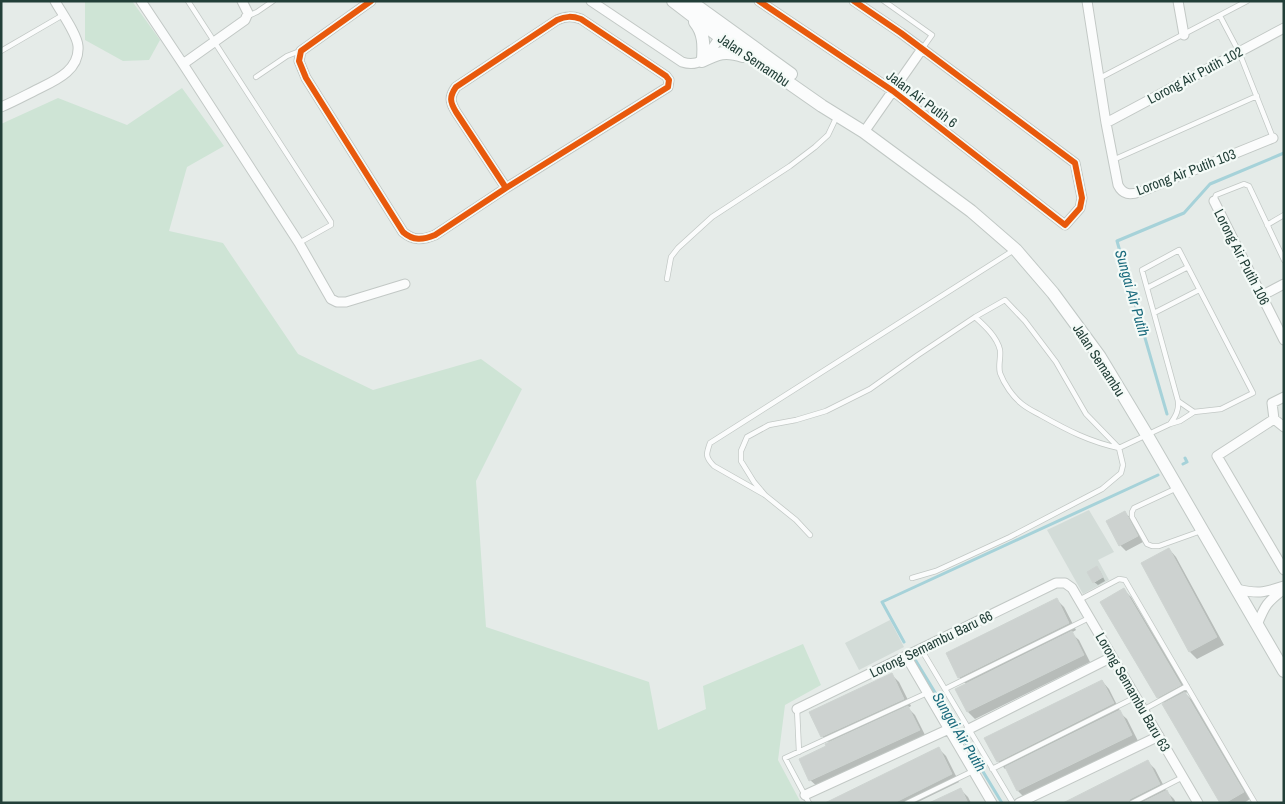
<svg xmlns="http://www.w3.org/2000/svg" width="1285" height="804" font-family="'Archivo Narrow',sans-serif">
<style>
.built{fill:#d3dcd8}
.green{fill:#cee4d5}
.shadow{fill:#0003}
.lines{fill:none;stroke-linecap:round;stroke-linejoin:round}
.stream{stroke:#a6d2d9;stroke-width:3}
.building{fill:#cdd2d0;stroke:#ced4d1}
.lane-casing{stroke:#c2c8c5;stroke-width:6}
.street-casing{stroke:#c2c8c5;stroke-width:11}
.secondary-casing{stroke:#c1c8c5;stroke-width:14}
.lane{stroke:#fbfcfc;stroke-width:4.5}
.street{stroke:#fbfcfc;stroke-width:9}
.secondary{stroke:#fbfcfc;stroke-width:12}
.cycleway-casing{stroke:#f4faf7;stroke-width:9}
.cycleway{stroke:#e8590c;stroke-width:6}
.labels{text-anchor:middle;stroke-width:4.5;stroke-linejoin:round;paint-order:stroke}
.street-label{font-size:14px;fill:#223f38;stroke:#f4faf7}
.water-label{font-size:15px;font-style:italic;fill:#1b6b7d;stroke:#f4faf7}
</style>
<rect width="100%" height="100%" fill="#e5ebe8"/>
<path class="built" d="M1089,510l25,42 -16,8 11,20 -26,14 -36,-64z
M890,620l14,27 -45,23 -14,-27z"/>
<path class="green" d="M85,1h47l28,39 -11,20 -26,1 -38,-21z
M182,88l42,58 -37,21 -18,64 54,12 75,111 75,36 108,-31 41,30 -46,92 10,146 163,55 9,48 48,-21 -3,-23 100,-42 18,41 -36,20 -7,55 23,43h-800v-679l57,-26 69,27z"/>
<path class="shadow" d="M1125,513l6,5 12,24 -17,9 -6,-6 -12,-23z
M1169,549l7,8 48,88 -27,14 -7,-7z
M1097,568l3,3 5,10 -7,4 -4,-3z
M1124,590l7,7 57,95 -3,1 7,7 58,99 -6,4h-23l-56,-99 -7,-7z
M1057,600l7,7 12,23 -5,3 8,7 11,22 -115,57 -7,-7 -1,-27 -8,-8z
M892,675l7,7 12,24 -3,2 7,7 11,22 -108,50 -8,-7 20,-37 -8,-7z
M1102,681l7,8 11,22 -1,1 8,7 12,24 -114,55 -7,-7 -11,-23 -2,1 -7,-8z
M938,748l8,8 13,26 -43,21h-88z
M1148,762l7,7 12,23 7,7 2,4h-110z
M961,790l7,7 3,6h-39z"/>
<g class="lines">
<path class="stream" d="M1167,414l-50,-173 67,-28 26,-29 74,-31
M1183,464l4,-2 -2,-4
M904,642l-22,-40 276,-127
M916,661l86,142"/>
</g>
<path class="building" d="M1125,511l13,25 -19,10 -13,-25z
M1169,548l48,89 -28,15 -48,-89z
M1097,566l6,11 -10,6 -6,-11z
M1124,588l57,97 -24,13 -57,-96z
M1057,598l12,25 -111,55 -12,-25z
M1072,631l12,24 -117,57 -12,-23z
M892,673l12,26 -83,38 -12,-25z
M1102,680l12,23 -117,59 -13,-24z
M1185,692l59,100 -19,11h-5l-58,-99z
M908,706l12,24 -111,51 -10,-22 27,-13 -1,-2z
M1120,710l12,25 -115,56 -12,-24z
M939,747l13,27 -58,29h-69z
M1148,760l12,24 -30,15 -2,4h-65z
M961,788l7,15h-39z
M1167,790l6,13h-32z"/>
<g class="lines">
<defs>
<path id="lane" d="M188,1l143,221v3l-32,18
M884,1l48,34 -10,14
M248,16l9,-4 16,-11
M1220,16l19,36 34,86
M1,51l62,-36
M256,77l31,-21 13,-5
M1100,78l147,-77
M1113,160l144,-64
M1214,201l2,-6 28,-11 5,2 35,74
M1267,225l17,-10
M667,279l4,-22 7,-9 34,-31 78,-51 25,-19 13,-12 9,-19
M1147,288l41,-21
M1154,313l45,-23
M975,317c10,9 22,20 25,33 1,8 -2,15 0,23 4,11 13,24 22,31 6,5 13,8 20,12 25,14 48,26 77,32l51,-24 10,-3 14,-9 27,-3 32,-16 -74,-143 -37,20 36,131c1,9 -2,15 -8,23
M1178,401l16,11
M1177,488l-43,20 -2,4v5l15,27 5,2h7l42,-15
M765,495l-11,-13 -13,-21v-10l6,-14 22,-12 27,-5 30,-9 44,-22 48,-34 57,-38 30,-17 20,21 31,41 30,52 33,34 4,17 -2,8 -19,16 -92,48 -74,34 -24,7
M810,535l-14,-15 -31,-25 -51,-29c-9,-9 -8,-12 -4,-23l304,-193
M1079,600l40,-21 6,1 130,223
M921,649l92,154
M945,689l144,-71
M797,709l2,43
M1143,710l44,-24
M992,769l144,-72
M809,803l-24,-45 142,-65
M907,803l66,-32
M1132,803l51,-26"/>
<path id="street" d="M141,1l42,63 116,179 32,56 6,3h9l59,-18
M371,1l-70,50 -2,10 7,17 97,154c10,9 20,8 32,3l71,-47 162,-101 1,-7 -3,-4 -85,-57c-9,-3 -15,-3 -24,1l-101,67c-7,10 -6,15 0,25l50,76
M591,1l91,61c21,7 27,-10 38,-25
M759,1l134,90 172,134 15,-17 2,-10 -7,-35 -174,-130 -47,-32
M1087,1l19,122 12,62c5,10 12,10 22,7l133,-54
M1178,1l6,34
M183,64l62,-44 3,-7 -6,-12
M1,107c12,-5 23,-11 35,-17 18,-9 44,-19 42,-44 -1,-12 -17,-34 -23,-45
M1106,123l178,-95
M864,132l58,-83
M1214,201l70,139
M1261,296l23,-12
M1284,397l-12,6 2,16 -57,37 67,114
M1274,419l10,8
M1236,589c23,5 26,4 48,-3
M1257,625c8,-20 10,-23 27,-36
M906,656l86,147
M797,709l259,-126h9l7,5 126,215
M969,729l143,-72
M805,795l144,-66
M1019,803l140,-67"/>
<path id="secondary" d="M673,1l47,36 39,25 63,44 42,26 107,79 45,39 37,43 47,64 47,78 137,236
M690,1l101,73
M695,22c9,11 9,23 8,37
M702,61c16,-8 23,-11 41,-5"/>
</defs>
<use href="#lane" class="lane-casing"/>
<use href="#street" class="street-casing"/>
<use href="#secondary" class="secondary-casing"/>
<use href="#lane" class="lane"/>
<use href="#street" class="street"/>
<use href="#secondary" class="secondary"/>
<defs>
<path id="cycleway" d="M371,1l-70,50 -2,10 7,17 97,154c10,9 20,8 32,3l71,-47 162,-101 1,-7 -3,-4 -85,-57c-9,-3 -15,-3 -24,1l-101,67c-7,10 -6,15 0,25l50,76
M759,1l134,90 172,134 15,-17 2,-10 -7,-35 -174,-130 -47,-32"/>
</defs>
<use href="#cycleway" class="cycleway-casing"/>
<use href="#cycleway" class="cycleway"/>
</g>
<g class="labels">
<g class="street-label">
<text transform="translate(754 60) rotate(34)" y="5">Jalan Semambu</text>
<text transform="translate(1195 75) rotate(-28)" y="5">Lorong Air Putih 102</text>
<text transform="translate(922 99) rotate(37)" y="5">Jalan Air Putih 6</text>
<text transform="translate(1186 172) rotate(-21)" y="5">Lorong Air Putih 103</text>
<text transform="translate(1242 257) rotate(63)" y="5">Lorong Air Putih 106</text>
<text transform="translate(1099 360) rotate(57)" y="5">Jalan Semambu</text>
<text transform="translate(931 644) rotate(-26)" y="5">Lorong Semambu Baru 66</text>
<text transform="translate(1133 692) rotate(60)" y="5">Lorong Semambu Baru 63</text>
</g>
<g class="water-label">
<text transform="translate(1132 293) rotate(74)" y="5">Sungai Air Putih</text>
<text transform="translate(959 732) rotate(59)" y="5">Sungai Air Putih</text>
</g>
</g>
<rect width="1285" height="804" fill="none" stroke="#223f38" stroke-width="5"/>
</svg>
